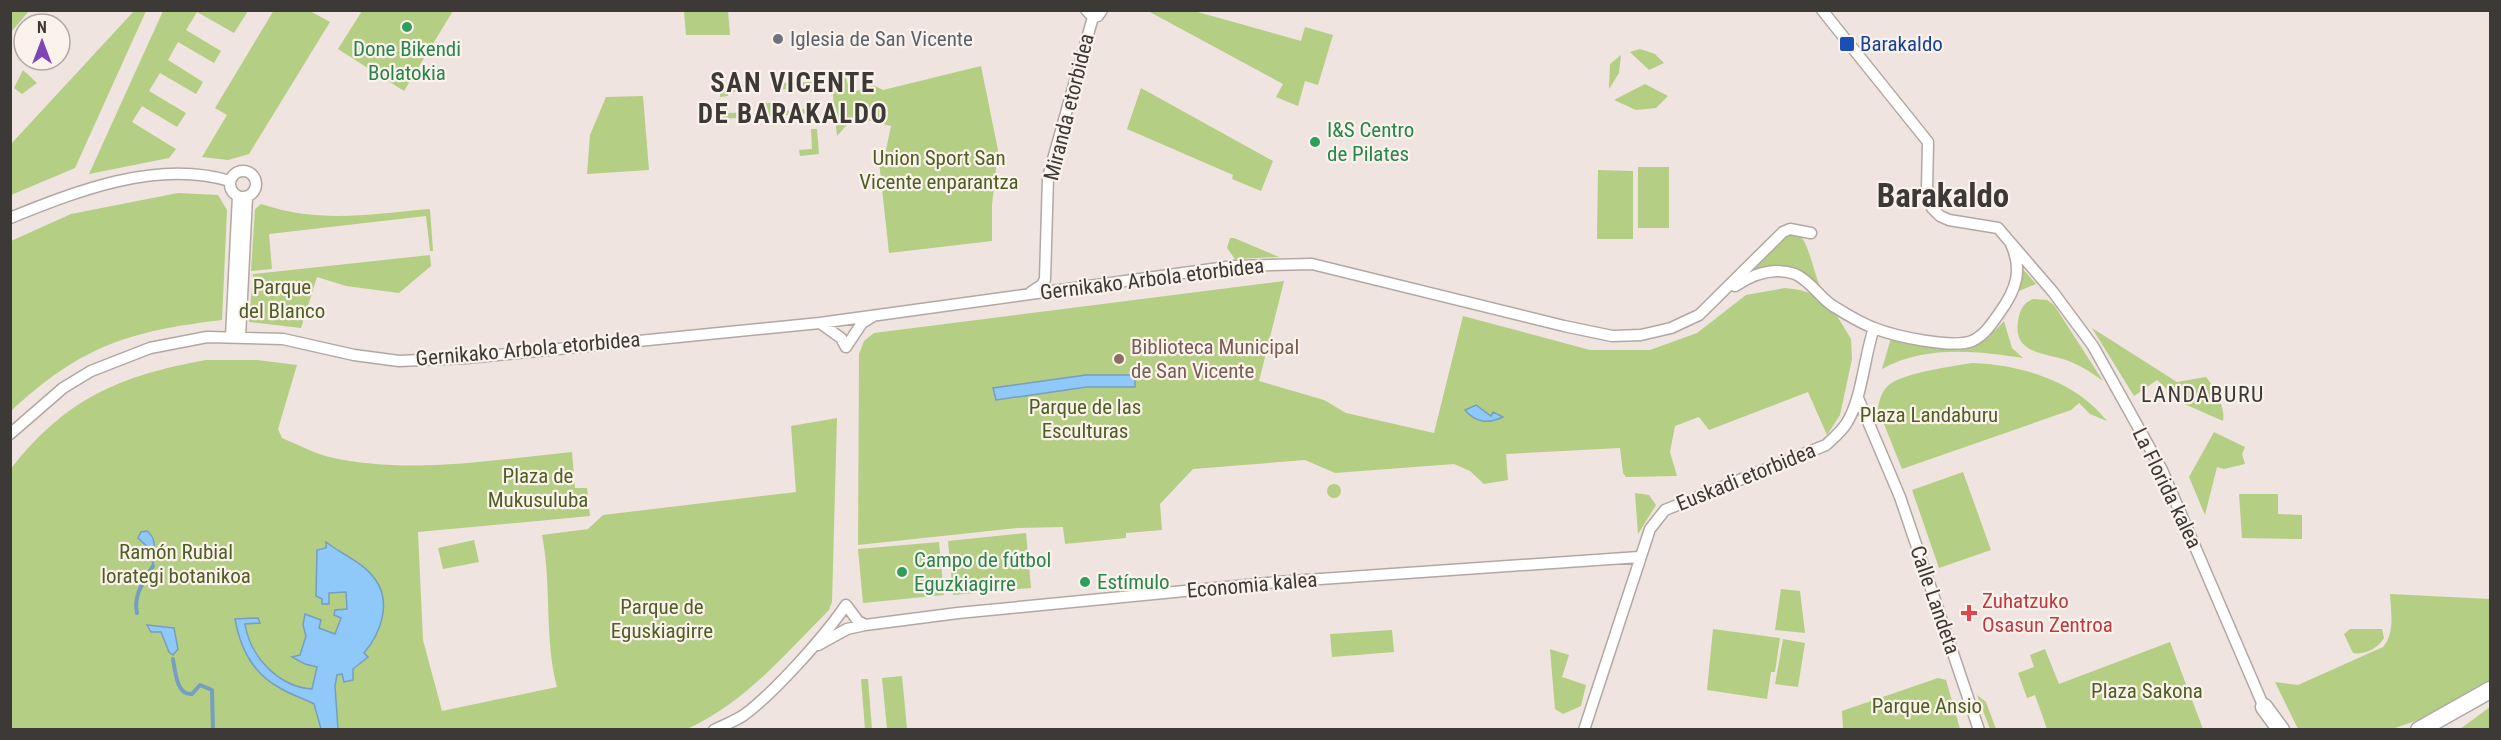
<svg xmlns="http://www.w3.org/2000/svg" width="2501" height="740" font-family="'Roboto Condensed',sans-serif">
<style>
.green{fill:#b4ce83}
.water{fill:#8ec9fa;stroke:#769ec0;stroke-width:1.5}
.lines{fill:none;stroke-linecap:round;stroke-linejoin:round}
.stream{stroke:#769ec0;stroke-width:4}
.tertiary-casing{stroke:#b2a8a3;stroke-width:13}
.motorway-casing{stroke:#b2a8a3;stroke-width:19}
.tertiary{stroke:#fff;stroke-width:10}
.motorway{stroke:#fff;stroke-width:16}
.leisure-dot{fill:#2e9e5b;stroke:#fcf2ec;stroke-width:2}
.worship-dot{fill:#6b7280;stroke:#fcf2ec;stroke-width:2}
.transit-dot{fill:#1a4fb4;stroke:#fcf2ec;stroke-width:2}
.education-dot{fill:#8d6e63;stroke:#fcf2ec;stroke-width:2}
.health-dot{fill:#e0444e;stroke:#fcf2ec;stroke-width:2}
.labels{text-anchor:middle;stroke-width:4.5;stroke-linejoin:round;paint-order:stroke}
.worship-label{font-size:21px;fill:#5b616d;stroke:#fcf2ec;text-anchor:start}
.transit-label{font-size:21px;fill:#164399;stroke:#fcf2ec;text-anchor:start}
.leisure-label{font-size:21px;fill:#27864d;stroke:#fcf2ec;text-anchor:start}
.street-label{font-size:21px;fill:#3d3937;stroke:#fcf2ec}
.park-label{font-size:21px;fill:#4d5f23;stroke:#fcf2ec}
.education-label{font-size:21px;fill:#785e54;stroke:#fcf2ec;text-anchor:start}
.health-label{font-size:21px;fill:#be3a42;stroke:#fcf2ec;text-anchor:start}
.neighbourhood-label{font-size:22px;letter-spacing:1.5px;fill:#3d3937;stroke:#fcf2ec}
.district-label{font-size:27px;font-weight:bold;letter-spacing:1.5px;fill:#3d3937;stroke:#fcf2ec}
.town-label{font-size:33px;font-weight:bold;fill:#3d3937;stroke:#fcf2ec}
</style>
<rect width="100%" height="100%" fill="#efe4df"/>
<path class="green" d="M11,10l18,1 -18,21 -1,-21z
M274,10l36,1 20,11 -81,132 -21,6 -26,-3 25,-42 -12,-7z
M134,11h12l-71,157 -64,27v-51z
M163,11h85l-14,22 -37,-21 -11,18 35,21 -7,12 -36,-21 -10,18 35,22 -7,12 -36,-21 -11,18 37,22 -9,14 -35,-21 -10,16 44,27 -7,9 -80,16z
M362,11v-1l91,1 -49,80 -66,-42z
M684,11h44l2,24h-44z
M1148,11h46l107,30 4,-14 28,8 -15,50 -13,-4 -7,25 -22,-9 7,-13z
M1640,49l15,5 9,9 -15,7 -19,-18z
M1621,55l-2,18 -10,16 1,-25z
M981,66l17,84 -6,55v36l-103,12 -10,-92 5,-1 7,-34 -37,-9 -17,19 -6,-60 13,-4 7,21 22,-8 10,5z
M23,70l14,13 -15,11 -8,-6z
M813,82v10h-8v-4l-32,2v-7z
M757,84l1,6 -30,2v4l-8,1v-11z
M1645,84l23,12 -12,12 -20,2 -22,-10z
M1141,88l132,73 -12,30 -29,-12 1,-4 -106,-46z
M643,96l6,74 -62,4 3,-39 16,-38z
M720,102h8v11l24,-1v5l-31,2z
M759,103h15l1,13 -15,1z
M807,104h7l1,9 -30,2v-4l22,-2z
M811,129h6l2,25 -19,2 -1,-6 13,-1z
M1638,167h31v61h-31z
M1598,170l35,1v68h-36z
M178,193l40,2 9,15 -5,110c-93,11 -141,26 -211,91v-170l60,-27z
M261,204c60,20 108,10 169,5l3,42h-3l-4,-35 -157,18 3,35 -21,2 4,-62z
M1798,234c11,8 15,37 22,52 -28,-21 -47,-29 -77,-9l42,-41z
M1230,238h4l45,19 -44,2 -8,-11z
M430,255l1,11 -32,27 -53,-7 -29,-9 -16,51 -52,-6 4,-48z
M2021,267l15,17 -17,7z
M1284,281l-25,100 65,19 22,13 88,20 29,-117 127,34h60l47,-17 49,-38 39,-7 15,2 15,5 22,21 14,23 1,20 -12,56 -13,20 -19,-43 -99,38 -10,-13 -24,9 -5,26 7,24 -51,1 -3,-4 -3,-25 -114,6 2,26 -24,4 -14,-13 -16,-7 -119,9 -30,-13 -112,9 -33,35 2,26 -36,3v5l-61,6 -2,-17 -46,1 -159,17 1,-191 5,-13 10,-8z
M2033,299l14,1 7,5 49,76c-12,-9 -23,-16 -37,-21 -23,-7 -53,-7 -48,-39 2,-11 5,-18 15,-22z
M2004,321l8,27 11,10c-46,-7 -98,-13 -141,11l9,-31c47,10 77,24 113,-17z
M2092,328l85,54 29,-5c8,10 20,31 17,44l-41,-18 -25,-23 -23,16z
M206,360h51l40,5 -19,64 4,9c15,6 31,15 47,19 80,18 162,3 243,-5l3,36h12l3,28 -172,16 5,108 19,71 115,-24c-13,-49 -5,-102 -15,-152l46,-6 15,-14 193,-23 -5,-66 46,-8 -5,184 -3,8c-44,44 -84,93 -142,119h-676l-1,-259c56,-72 109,-94 196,-110z
M1973,363c49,2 103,18 134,58l-17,-7 -11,-11 -8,7 -169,59 -24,-60c1,-9 4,-19 12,-25 15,-11 63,-18 83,-21z
M2214,432l31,15 -3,7 3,10 -21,5 -7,-2 -12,48 -16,-38z
M1963,472l28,78 -52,18 -27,-78z
M1327 491a7 7 0 1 1 14 0a7 7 0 1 1-14 0Z
M1635,493l14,2 7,10 -18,29z
M2239,494h39v20l24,1v24l-60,-1z
M1026,533l5,55 -78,7 -5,-54z
M474,540l5,22 -36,7 -5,-21z
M939,542l5,53 -81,8 -5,-54z
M1781,589l19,2 5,42 -30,-3z
M2390,594l100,5v84l-63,34 -35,12h-94l-23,-47 23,3 85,-38c12,-13 8,-35 7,-53z
M1713,629l67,9 -5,34h-4l-4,27 -60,-9z
M2350,629h32l2,9c-7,11 -19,17 -31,15l-9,-19z
M1392,630l2,22 -62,5 -2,-23z
M1783,639l22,4 -7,44 -23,-3z
M2170,642l33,87h-156l-12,-34 -8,3 -9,-25 16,-6 -4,-12 15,-6 14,35z
M1550,649l19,6 -7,22 24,8 -5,21 -18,8 -8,-5z
M902,676l5,53h-20l-5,-51z
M1938,678l8,2 14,49h-117l-1,-18z
M861,679h7l4,50h-7z
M1977,695l9,7 10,27h-6z
M2490,707v22h-30z"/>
<path class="water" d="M1086,375h49v12h-48l-91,13 -3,-12z
M1476,405l15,11 2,-4 10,5c-15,7 -27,6 -38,-7z
M147,531c11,8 7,23 6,35l-2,-16 -13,-12 3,-6z
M326,542c15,12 37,20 49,37 17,23 6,54 -11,74l4,4 -15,12v11l-9,2 -2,-8 -5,1 -2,11 3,43h-17l-7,-25c-11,-6 -23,-9 -34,-16 -27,-14 -40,-41 -45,-69l23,-1 2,5 -15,1c5,33 34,63 67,65l5,-22 -12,-3 -13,-7 8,-2 6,-19 -3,-11 2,-11 16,6 -2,8 16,6 6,-16 -7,-3 1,-5 12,-1 -1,-17 -17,1v11h-7v-5l-6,-3 1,-46 9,-2z
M147,625l27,3 4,21 -5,6 -4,-3 -8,-20h-10z"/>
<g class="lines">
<path class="stream" d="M137,613c-4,-19 7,-31 16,-47
M173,659c2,12 4,37 19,35l8,-9 12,5 1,40"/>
<defs>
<path id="tertiary" d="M1086,10l7,7 5,-1 4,-6
M1822,10l106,132 -1,47 5,19 8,8 9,4 49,8 55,64 40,54 69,124 104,242
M230 184a13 13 0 1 1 26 0a13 13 0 1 1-26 0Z
M10,218c67,-27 147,-59 220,-37
M1735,286c18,-12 38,-20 60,-12 16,7 24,23 38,32 13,8 27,17 41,22 20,8 78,21 98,13 13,-6 21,-19 28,-29 16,-22 23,-42 11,-68
M1031,292l11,-7 3,-6 3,-102 45,-160
M820,323l21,15 5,9
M231,337l7,-141
M240,337l7,-140
M846,347l16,-24 10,-6
M1858,398l42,99 79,233
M10,434l53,-46 28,-17 59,-23 57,-11 76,2 71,16 45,6 68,-3 353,-35 414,-57 78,-2 252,62 48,10 29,-1 30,-7 28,-13 84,-83 7,-3 21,4
M818,645l29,-16 18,-4
M714,730c10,-5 21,-9 30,-15 31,-23 80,-78 102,-110l12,16 7,4 93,-12 319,-31 362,-25
M1584,730l66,-201 15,-19 161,-65c6,-6 15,-13 20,-21 16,-24 18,-67 28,-96"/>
<path id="motorway" d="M2264,707l17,23
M2419,730l71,-40"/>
</defs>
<use href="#tertiary" class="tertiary-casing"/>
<use href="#motorway" class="motorway-casing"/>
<use href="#tertiary" class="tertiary"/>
<use href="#motorway" class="motorway"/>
</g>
<g class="leisure-dot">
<circle cx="407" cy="27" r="6"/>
<circle cx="1315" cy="142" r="6"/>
<circle cx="902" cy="572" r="6"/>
<circle cx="1085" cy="582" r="6"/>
</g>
<circle class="worship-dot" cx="778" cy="39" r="6"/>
<rect class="transit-dot" x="1839" y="36" width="16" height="16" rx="3"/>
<circle class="education-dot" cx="1119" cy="359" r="6"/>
<path class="health-dot" d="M1966 604h6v6h6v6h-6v6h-6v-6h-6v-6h6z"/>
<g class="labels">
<g class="worship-label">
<text x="790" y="46">Iglesia de San Vicente</text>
</g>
<g class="transit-label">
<text x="1860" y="51">Barakaldo</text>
</g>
<g class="leisure-label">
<text x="407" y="56" text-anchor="middle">Done Bikendi<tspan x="407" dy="24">Bolatokia</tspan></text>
<text x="1327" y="137">I&amp;S Centro<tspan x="1327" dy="24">de Pilates</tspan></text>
<text x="914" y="567">Campo de fútbol<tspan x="914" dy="24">Eguzkiagirre</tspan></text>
<text x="1097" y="589">Estímulo</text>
</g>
<g class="street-label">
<text transform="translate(1069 107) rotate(-76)" y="7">Miranda etorbidea</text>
<text transform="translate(1152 279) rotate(-7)" y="7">Gernikako Arbola etorbidea</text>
<text transform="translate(528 349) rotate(-5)" y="7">Gernikako Arbola etorbidea</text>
<text transform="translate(1746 477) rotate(-22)" y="7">Euskadi etorbidea</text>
<text transform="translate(2167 488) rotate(64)" y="7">La Florida kalea</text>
<text transform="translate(1252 585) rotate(-5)" y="7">Economia kalea</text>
<text transform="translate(1935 600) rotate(71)" y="7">Calle Landeta</text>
</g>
<g class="park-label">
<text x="939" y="165">Union Sport San<tspan x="939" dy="24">Vicente enparantza</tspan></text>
<text x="282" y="294">Parque<tspan x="282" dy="24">del Blanco</tspan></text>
<text x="1085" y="414">Parque de las<tspan x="1085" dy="24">Esculturas</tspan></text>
<text x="1929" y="422">Plaza Landaburu</text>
<text x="538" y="483">Plaza de<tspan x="538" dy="24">Mukusuluba</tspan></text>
<text x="176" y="559">Ramón Rubial<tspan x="176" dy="24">lorategi botanikoa</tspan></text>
<text x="662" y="614">Parque de<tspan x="662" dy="24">Eguskiagirre</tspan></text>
<text x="2147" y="698">Plaza Sakona</text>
<text x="1927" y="713">Parque Ansio</text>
</g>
<g class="education-label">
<text x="1131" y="354">Biblioteca Municipal<tspan x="1131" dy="24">de San Vicente</tspan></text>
</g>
<g class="health-label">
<text x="1982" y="608">Zuhatzuko<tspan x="1982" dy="24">Osasun Zentroa</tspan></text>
</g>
<g class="neighbourhood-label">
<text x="2203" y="402">LANDABURU</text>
</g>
<g class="district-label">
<text x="793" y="92">SAN VICENTE<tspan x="793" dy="31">DE BARAKALDO</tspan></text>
</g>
<g class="town-label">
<text x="1943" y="207">Barakaldo</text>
</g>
</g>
<rect width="2501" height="740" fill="none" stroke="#3d3937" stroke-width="24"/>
<g transform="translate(42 42)"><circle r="28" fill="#fcf2ec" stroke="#b0a8a4" stroke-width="1.5"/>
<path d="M0-4.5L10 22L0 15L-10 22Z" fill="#8044ba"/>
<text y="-9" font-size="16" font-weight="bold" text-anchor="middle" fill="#3d3937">N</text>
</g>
</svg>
